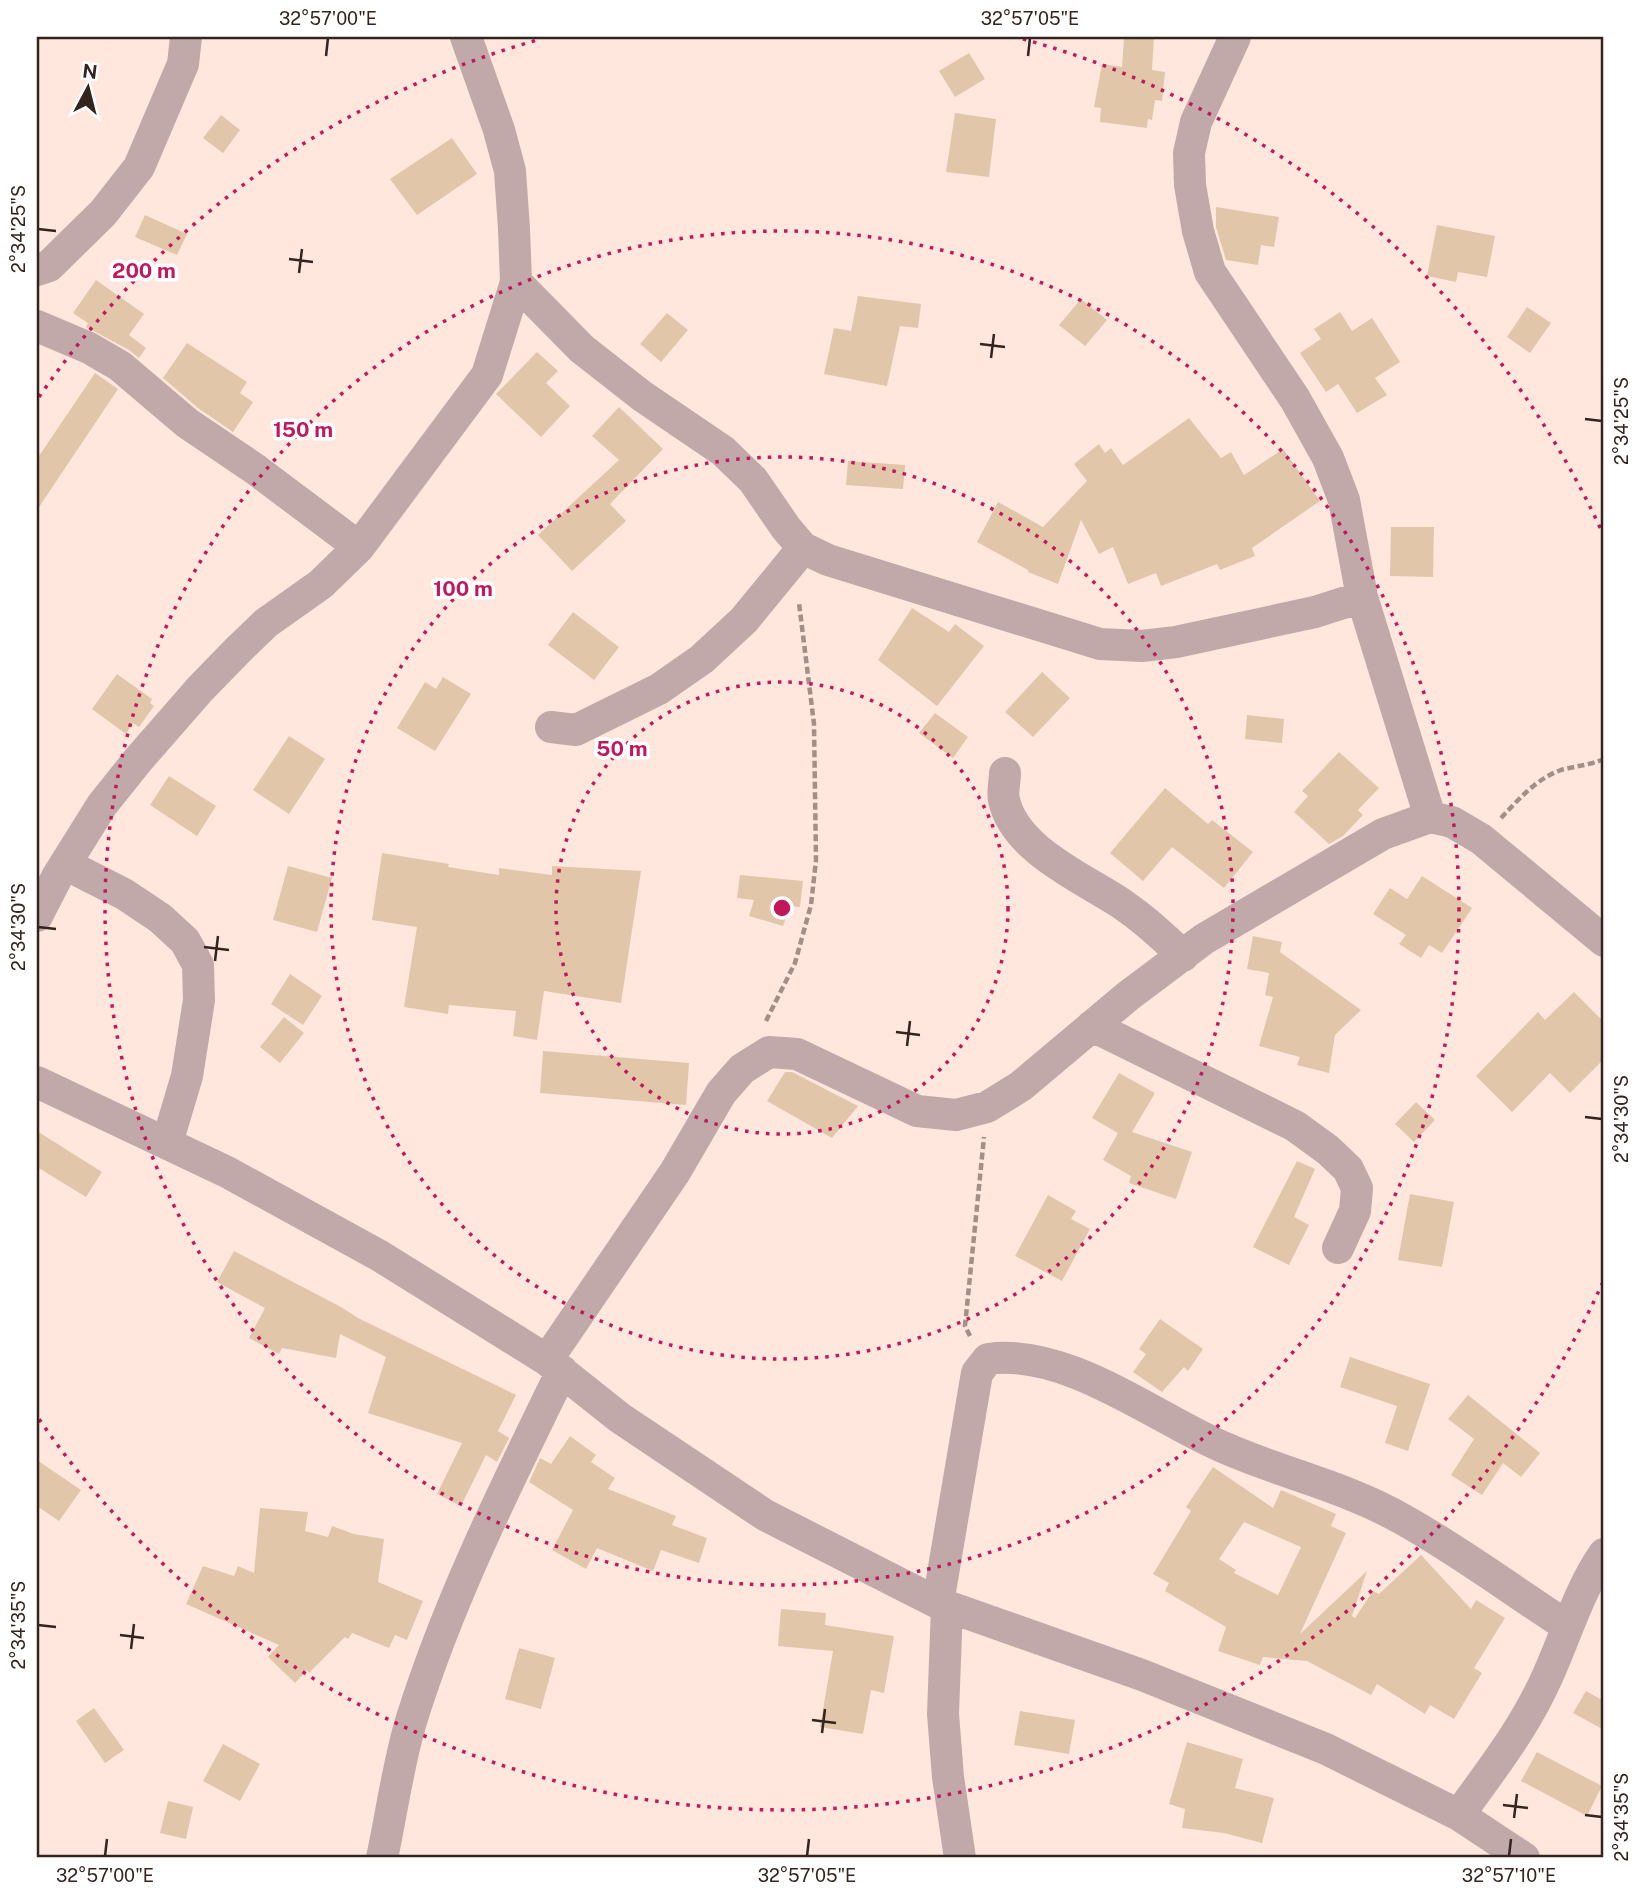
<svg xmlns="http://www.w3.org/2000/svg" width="1641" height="1895" font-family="'Public Sans',sans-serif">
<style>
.building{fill:#e1c6aa;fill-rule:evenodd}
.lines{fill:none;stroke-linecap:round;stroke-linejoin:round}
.path{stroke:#a38f88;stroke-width:4.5;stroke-dasharray:7 3.5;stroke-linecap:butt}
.minor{stroke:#c1a9aa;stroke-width:32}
.ticks{fill:none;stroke:#33241f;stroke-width:2.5}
.ring{fill:none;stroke:#c2185b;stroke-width:3.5;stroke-dasharray:3.5 7}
.centre{fill:#c2185b;stroke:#fff;stroke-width:3.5}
.ring-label{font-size:21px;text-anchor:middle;font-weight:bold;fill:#c2185b;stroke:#fff;stroke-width:7;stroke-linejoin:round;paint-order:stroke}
.neatline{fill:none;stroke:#33241f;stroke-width:2.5}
.ticks-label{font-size:18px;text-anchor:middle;fill:#33241f}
</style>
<rect width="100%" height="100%" fill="#ffe7de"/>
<path class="building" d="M1124,37h30l-2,33 13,2 -3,29 -7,-1 -3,20 -4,-1 -1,9 -47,-6 1,-14 -7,-1 8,-43 20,3z
M969,53l16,26 -30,18 -16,-26z
M955,113l41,6 -7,58 -43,-5z
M221,115l19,15 -17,23 -20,-15z
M452,138l25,36 -60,41 -27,-36z
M1216,207l63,10 -5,30 -13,-2 -3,20 -32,-5 -10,-33z
M145,215l42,19 -10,21 -42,-18z
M1437,225l58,11 -8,41 -29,-5 -2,10 -29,-6z
M96,280l48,34 -15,21 17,13 -7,10 -10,-8 -43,-23 2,-4 -15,-10z
M858,296l63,8 -3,24 -18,-2 -13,60 -63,-12 10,-46 17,3z
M1081,299l26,21 -22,26 -26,-21z
M1527,307l24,16 -21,30 -23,-16z
M1340,312l12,19 20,-13 28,44 -25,16 12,17 -30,18 -19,-29 -12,8 -26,-39 21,-14 -7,-10z
M667,313l21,17 -27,32 -21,-18z
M187,343l60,39 -7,11 13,9 -20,30 -35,-24 -35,-30z
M537,352l21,19 -12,12 24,23 -29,31 -45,-43z
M95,373l23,16 -81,121v-51z
M619,407l44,42 -53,55 16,17 -54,50 -34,-36 81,-75 -27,-24z
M1189,418l32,40 10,-6 13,23 39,-26 37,52 -68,47 3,8 -35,14 -3,-6 -56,22 -5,-13 -28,11 -15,-37 -14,7 -18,-34 -23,64 -30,-12v-2l-51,-28 21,-40 45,25 44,-46 -13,-17 25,-20 6,9 6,-5 12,17z
M848,461l57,4 -2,24 -57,-4z
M1391,527h43l-1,50 -43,-1z
M912,608l37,24 6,-8 29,22 -47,60 -59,-46z
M573,612l46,35 -25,33 -46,-35z
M1042,672l28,26 -37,39 -28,-25z
M117,674l35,25 -2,4 4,3 -15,21 -6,-4 -7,11 -34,-25z
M443,677l28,17 -36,57 -38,-23 28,-46 11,7z
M935,713l33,24 -15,21 -34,-25z
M1247,715l37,4 -2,24 -37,-4z
M289,736l36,23 -36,55 -36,-24z
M1339,752l40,36 -21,22 5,5 -20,21 -14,8 -35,-32 14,-16 -6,-5z
M169,776l47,30 -19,30 -47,-31z
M1165,788l43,36 4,-4 41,32 -29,36 -52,-41 -29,34 -33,-28z
M382,853l67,11 -1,3 51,8v-7l53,7v-9l89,5 -20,132 -77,-12 -7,49 -24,-4 3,-25 -67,-6 -1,9 -44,-7 13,-80 -45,-7z
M288,866l44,12 -15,54 -44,-12z
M740,875l63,6 -3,26 -10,-1 -7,20 -34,-10 5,-16 -17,-2z
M1422,876l50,32 -30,45 -13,-8 -8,13 -22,-14 7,-9 -33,-21 17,-26 17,11z
M1253,936l29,6 -2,10 81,58 -26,25 -6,38 -32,-8 3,-8 -41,-11 14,-49 -8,-2 4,-22 -22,-4z
M290,974l32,22 -19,29 -32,-21z
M1574,992l30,30v37l-34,34 -20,-20 -38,39 -36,-36 62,-64 7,8z
M284,1017l20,16 -24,30 -20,-16z
M543,1051l146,12 -3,42 -146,-12z
M785,1072h7l66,34 -26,32 -65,-37z
M1119,1073l36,20 -23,39 60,20 -16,47 -47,-16 2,-7 -28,-16 15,-27 -26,-15z
M1416,1102l19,18 -21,22 -19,-18z
M37,1131l65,41 -16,25 -49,-30z
M1297,1161l18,8 -21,48 15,8 -20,40 -36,-18z
M1410,1194l44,8 -12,65 -44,-7z
M1048,1195l28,16 -5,8 19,10 -28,52 -47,-25z
M234,1251l107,56 17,11 158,77 -18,36 11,7 -12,24 -11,-7 -25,51 -24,-12 25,-51 -94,-30 18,-56 -46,-23 -4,24 -54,-10 -3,6 -30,-16 16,-30 -48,-26z
M1160,1319l43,30 -15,22 -4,-4 -22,25 -29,-20 13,-18 -7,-5z
M1350,1357l80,27 -22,67 -23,-8 12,-37 -57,-19z
M1468,1395l72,58 -19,24 -18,-14 -21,32 -31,-20 23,-36 -26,-20z
M570,1436l26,19 -5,7 24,16 -7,11 68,27 -4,9 35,13 -8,25 -38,-13 -8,21 -56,-23 -11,21 -34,-19 21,-40 -44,-28 11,-24 11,6z
M37,1460l44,30 -22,31 -22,-15z
M1213,1467l60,41 8,-18 55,24 -5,12 15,7 -46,101 67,-63 -15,45 3,2 18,-27 6,3 42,-39 50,54 5,-9 29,18 -31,50 8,5 -28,46 -24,-14 -5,9 -48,-30 -6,11 -64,-34 -44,-4 -3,8 -42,-14 8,-24 -61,-36 4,-8 -16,-9 38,-63 -5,-4zM1244,1522l57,25 -23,48 -44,-22 2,-3 -17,-11z
M260,1508l48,4 -3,19 23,6 4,-11 22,8 30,5 -6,43 45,19 -16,39 -12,-5 -6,13 -37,-15 -4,6 -3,-2 -36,36 -2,-3 -12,13 -27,-26 11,-12 -93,-41 17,-38 31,10 4,-10 16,7z
M781,1609l45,4 -1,12 69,11 -10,57 -13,-3 -8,44 -43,-7 13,-76 -55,-5z
M519,1648l36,10 -14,51 -36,-10z
M1586,1691l18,10v29l-31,-17z
M94,1708l30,42 -19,13 -29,-42z
M1020,1711l55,9 -6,34 -55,-9z
M1187,1742l56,17 -8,29 39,10 -12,45 -38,-10 -42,-5 3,-19 -16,-5z
M223,1744l37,20 -20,37 -37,-20z
M1537,1752l65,34 -15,30 -66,-35z
M168,1801l25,6 -7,32 -26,-6z"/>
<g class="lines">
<path class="path" d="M1501,818c18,-19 35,-39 60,-48 15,-4 29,-5 43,-11
M766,1021l29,-58 16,-58 5,-45 -2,-136 -15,-121
M970,1336l-5,-10 1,-10 18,-179"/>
<path class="minor" d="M1235,37l-39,85 -7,31 1,32 8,46 12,41 85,127 33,59 16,42 18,97 68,220
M37,270l12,-4 54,-53 36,-46 44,-103 3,-27
M516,282l66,67 60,47 81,55 30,29 33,48 17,20 25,12 272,84 42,2 34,-4 139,-30 47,-15
M37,326l52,22 31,18 67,57 68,46 104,78
M551,727l25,3 83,-41 43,-30 42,-39 59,-72
M1005,773c0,8 -3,19 -1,27 11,50 79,78 118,104 22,15 41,32 61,52
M65,864l59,30 36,24 25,23 13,24 1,35 -12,76 -20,67
M37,916l20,-39 45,-72 36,-45 62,-71 39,-40 27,-26 55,-39 38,-37 128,-172 29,-93 -2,-53 -4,-58 -11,-41 -33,-93
M1092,1026l203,100 33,24 20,19 9,19 -2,23 -17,37
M37,1082l190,90 153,84 167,104 73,58 145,97 173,88 204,72 184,74 133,66 65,43
M547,1360l128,-188 46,-79 21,-24 27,-17 28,2 120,57 39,4 31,-8 34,-21 107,-90 76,-57 179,-105 47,-17 22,5 29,17 123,102
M938,1603l39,-230 11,-14c75,-11 161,54 226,84 61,29 129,42 188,76 56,31 111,72 165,107
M947,1606l-4,108 5,63 12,81
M1459,1815c32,-45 67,-89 89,-140 18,-40 31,-85 56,-121
M382,1858c10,-46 16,-95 30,-140 38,-121 95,-234 150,-347"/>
</g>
<path class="ticks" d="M326,56l2,-18M1028,56l2,-18M38,229l18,2M289,259l24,3M299,273l3,-24M980,344l25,3M991,358l3,-24M1585,419l17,2M38,927l18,2M204,947l25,3M215,961l3,-25M896,1032l24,3M907,1046l3,-25M1585,1117l17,2M38,1625l18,2M120,1635l24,3M131,1649l3,-25M812,1720l24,3M822,1733l3,-24M1503,1805l25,3M1585,1815l17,2M1514,1818l3,-24M105,1856l2,-17M807,1856l2,-17M1509,1856l2,-17"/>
<g class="ring">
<circle cx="782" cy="908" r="226"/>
<circle cx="782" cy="908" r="451"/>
<circle cx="782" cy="908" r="677"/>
<path d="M1603 1282A902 902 0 0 1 39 1419M39 397A902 902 0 0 1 541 39M1023 39A902 902 0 0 1 1603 534"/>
</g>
<circle cx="782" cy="908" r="10" class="centre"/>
<g class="ring-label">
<text x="144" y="278">200 m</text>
<text x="303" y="437">150 m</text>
<text x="463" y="596">100 m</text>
<text x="622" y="756">50 m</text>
</g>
<rect width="1641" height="1895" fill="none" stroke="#ffffff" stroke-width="77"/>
<g transform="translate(88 88) rotate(7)" stroke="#ffffff" stroke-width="5" paint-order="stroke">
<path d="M0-5L12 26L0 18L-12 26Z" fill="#33241f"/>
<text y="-10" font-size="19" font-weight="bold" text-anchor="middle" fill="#33241f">N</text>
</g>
<rect x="38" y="38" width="1564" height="1818" class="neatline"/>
<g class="ticks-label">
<text x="328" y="25">32°57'00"E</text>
<text x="1030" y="25">32°57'05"E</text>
<text transform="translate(19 229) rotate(-90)" y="6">2°34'25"S</text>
<text transform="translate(1622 421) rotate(-90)" y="6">2°34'25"S</text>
<text transform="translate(19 927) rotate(-90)" y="6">2°34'30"S</text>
<text transform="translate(1622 1119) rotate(-90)" y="6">2°34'30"S</text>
<text transform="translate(19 1625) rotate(-90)" y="6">2°34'35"S</text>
<text transform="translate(1622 1817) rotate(-90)" y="6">2°34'35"S</text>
<text x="105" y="1882">32°57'00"E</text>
<text x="807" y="1882">32°57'05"E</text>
<text x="1509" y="1882">32°57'10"E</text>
</g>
</svg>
